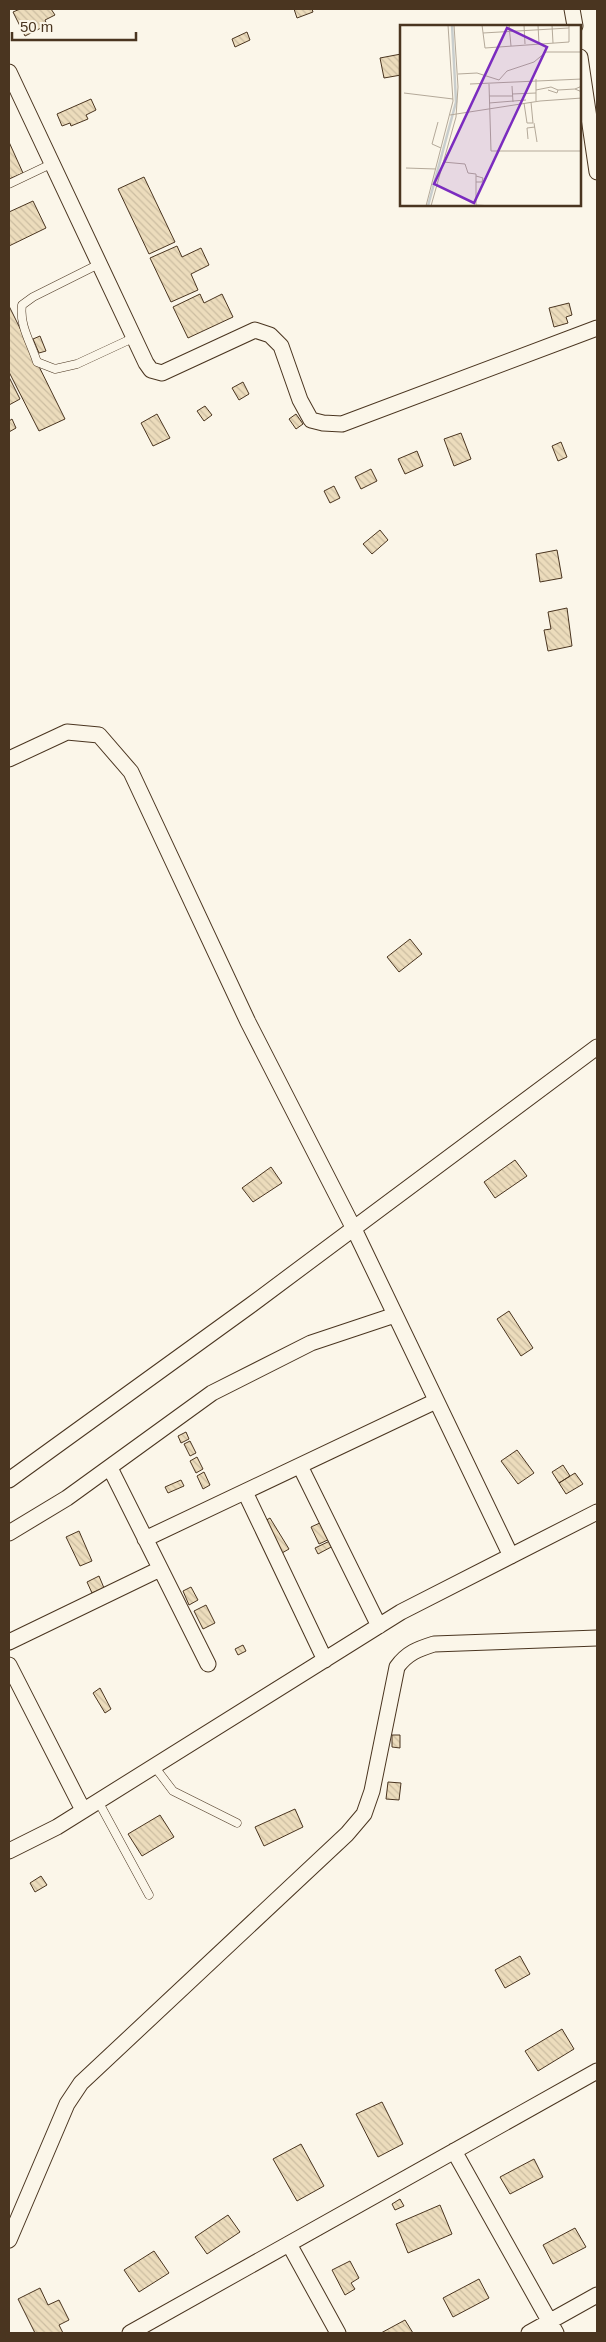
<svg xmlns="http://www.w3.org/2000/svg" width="606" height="2342" font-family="Helvetica,sans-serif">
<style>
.building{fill:url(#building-back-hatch);stroke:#4a3520}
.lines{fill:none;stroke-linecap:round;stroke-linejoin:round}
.lane-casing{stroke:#4a3520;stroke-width:9}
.street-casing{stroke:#4a3520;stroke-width:17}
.lane{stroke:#fbf6e9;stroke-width:8}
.street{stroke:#fbf6e9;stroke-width:15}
.inset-river{fill:none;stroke:#c9cecd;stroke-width:2.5}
.inset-road{fill:none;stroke:#b4a999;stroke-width:1}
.view{fill:#7b2cbf;fill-opacity:0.15;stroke:#7b2cbf;stroke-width:2.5}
.inset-edge{fill:none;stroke:#4a3520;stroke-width:2.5}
</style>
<defs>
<pattern id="building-back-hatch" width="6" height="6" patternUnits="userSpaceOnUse" patternTransform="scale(1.25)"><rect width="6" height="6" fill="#ecdcbc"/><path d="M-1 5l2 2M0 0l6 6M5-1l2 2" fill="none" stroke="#ccbda1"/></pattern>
</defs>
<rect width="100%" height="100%" fill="#fbf6e9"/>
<path class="building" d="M20,9h31l4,6 -10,5 2,5 -22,11 -12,-24z
M294,9h18l1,3 -16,6z
M247,32l3,8 -15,7 -3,-8z
M401,54v21l-17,3 -4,-20z
M91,99l5,11 -10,5 2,4 -17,7 -1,-3 -8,3 -5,-12z
M9,142l14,31 -14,6z
M144,177l31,65 -26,12 -31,-65z
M33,201l13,27 -37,18v-34z
M177,246l5,11 19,-9 8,17 -18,9 7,16 -27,12 -21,-44z
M200,294l4,9 18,-9 11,23 -45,21 -15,-31z
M569,303l3,12 -6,2 2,6 -14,4 -5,-19z
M9,306l56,113 -26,12 -30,-59z
M40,336l6,15 -7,2 -6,-14z
M9,377l11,22 -11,6z
M243,382l6,12 -10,6 -7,-12z
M205,406l7,9 -8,6 -7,-10z
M157,414l13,24 -17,8 -12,-23z
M296,414l7,10 -7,5 -7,-10z
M12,419l4,9 -7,4v-11z
M461,433l10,26 -17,7 -10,-27z
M561,442l6,15 -9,4 -6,-15z
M417,451l6,15 -18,8 -7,-15z
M371,469l6,12 -16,8 -6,-12z
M334,486l6,12 -10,5 -6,-12z
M380,530l8,10 -16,14 -9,-10z
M557,550l5,28 -22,4 -4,-28z
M567,608l5,38 -24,5 -4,-21 7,-1 -3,-17z
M410,939l12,15 -23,18 -12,-15z
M515,1160l12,16 -32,22 -11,-16z
M271,1167l11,16 -29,19 -11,-14z
M509,1311l24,37 -12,8 -24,-37z
M186,1432l3,7 -8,4 -3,-7z
M190,1441l6,12 -6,3 -6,-12z
M517,1450l17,23 -16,11 -17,-23z
M197,1457l6,12 -7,4 -6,-12z
M563,1465l7,11 -11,7 -7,-11z
M204,1472l6,13 -7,4 -6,-13z
M575,1473l8,11 -17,10 -7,-11z
M181,1480l3,6 -16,7 -3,-6z
M270,1518l19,31 -7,4 -19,-31z
M322,1522l10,16 -13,6 -8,-17z
M79,1531l13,30 -12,5 -14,-29z
M332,1540l3,5 -17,9 -3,-6z
M99,1576l5,12 -12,5 -5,-11z
M191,1587l7,13 -9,5 -6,-14z
M206,1605l9,18 -12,6 -9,-18z
M243,1645l3,6 -8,4 -3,-6z
M100,1688l11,21 -6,4 -12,-20z
M392,1735h8v13l-8,-1z
M388,1782l13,1 -2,17 -13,-1z
M295,1809l8,18 -39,19 -9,-19z
M160,1815l14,22 -32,19 -14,-22z
M41,1876l6,9 -12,7 -5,-9z
M520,1956l10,18 -25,14 -10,-18z
M562,2029l12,20 -36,22 -13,-20z
M382,2102l21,42 -25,13 -22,-43z
M301,2144l23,42 -27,15 -24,-42z
M534,2159l9,18 -33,17 -10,-17z
M400,2199l4,7 -9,4 -3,-6z
M440,2205l12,29 -44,19 -12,-29z
M228,2215l12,17 -33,22 -12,-17z
M575,2228l11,19 -33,17 -10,-19z
M154,2251l15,22 -30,19 -15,-22z
M350,2261l9,17 -8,5 4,6 -10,6 -13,-25z
M479,2279l10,19 -36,19 -10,-19z
M40,2288l8,17 11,-5 10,20 -10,5 4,8h-28l-17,-34z
M405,2320l8,13h-32z"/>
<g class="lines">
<defs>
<path id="lane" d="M9,184l42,-20
M99,264l-66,33 -11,8c-3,20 9,38 15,57l18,7 22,-5 56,-26
M154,1766l19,25 64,32
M98,1801l51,94"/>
<path id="street" d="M572,9l3,17
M580,57l17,115
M9,72l137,291 5,7 11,3 93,-43 15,5 11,11 19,54 11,20 12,3 19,1 255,-96
M9,759l58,-27 32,3 32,37 117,250 106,207 157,327
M300,1466l79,160
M110,1468l98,196
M9,1480l242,-175 346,-258
M245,1492l80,168
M9,1533l58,-35 145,-105 99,-50 84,-28
M145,1539l291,-138
M9,1642l151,-73
M9,1665l74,145
M9,1851l48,-24 344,-215 196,-100
M454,2151l102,182
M9,2240l58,-136 14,-21 266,-249 17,-20 8,-23 25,-124c10,-14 21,-18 37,-23l163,-6
M289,2244l49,89
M130,2333l467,-262
M529,2333l68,-38"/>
</defs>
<use href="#lane" class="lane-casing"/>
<use href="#street" class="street-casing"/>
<use href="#lane" class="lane"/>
<use href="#street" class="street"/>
</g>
<g transform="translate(400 25)">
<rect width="181" height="181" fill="#fbf6e9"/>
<path class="inset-river" d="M28,181l28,-104 -4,-77"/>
<path class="inset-road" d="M82,0l3,23 84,-6v-17M109,0l2,21M124,0l1,19M138,0l1,19M152,0l1,18M83,8l86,-5M58,49l19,-1 22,7 8,-9 27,-9 12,-10h36M136,54v22M70,59l112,-5M89,59l2,67h91M112,61l1,16M182,61l-7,3 7,3M136,65l15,-3 7,3M148,65l9,3 1,-3 17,-1M4,68l49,6M112,69l24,-1M89,71h24M89,78l37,-3M124,78l3,20h6l-2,-21M50,90l90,-14 42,-3M38,97l-6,22 9,4M134,98l3,19M128,114l-1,-11 8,-1M43,137l22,2 3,9 8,1v32M6,143l30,1M76,151l7,2 -1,4h-6M76,180l17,1M26,181l27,-105 -5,-76M31,181l25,-89 2,-30 -4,-62"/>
<path class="view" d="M107,3l40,19 -73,156 -40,-19z"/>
<rect width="181" height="181" class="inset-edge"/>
</g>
<rect width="606" height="2342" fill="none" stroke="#4a3520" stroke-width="20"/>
<path d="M12 32v8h124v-8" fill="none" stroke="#4a3520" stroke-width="2.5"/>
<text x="20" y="32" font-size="15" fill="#4a3520" stroke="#fbf6e9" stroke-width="4" paint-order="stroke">50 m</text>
</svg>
